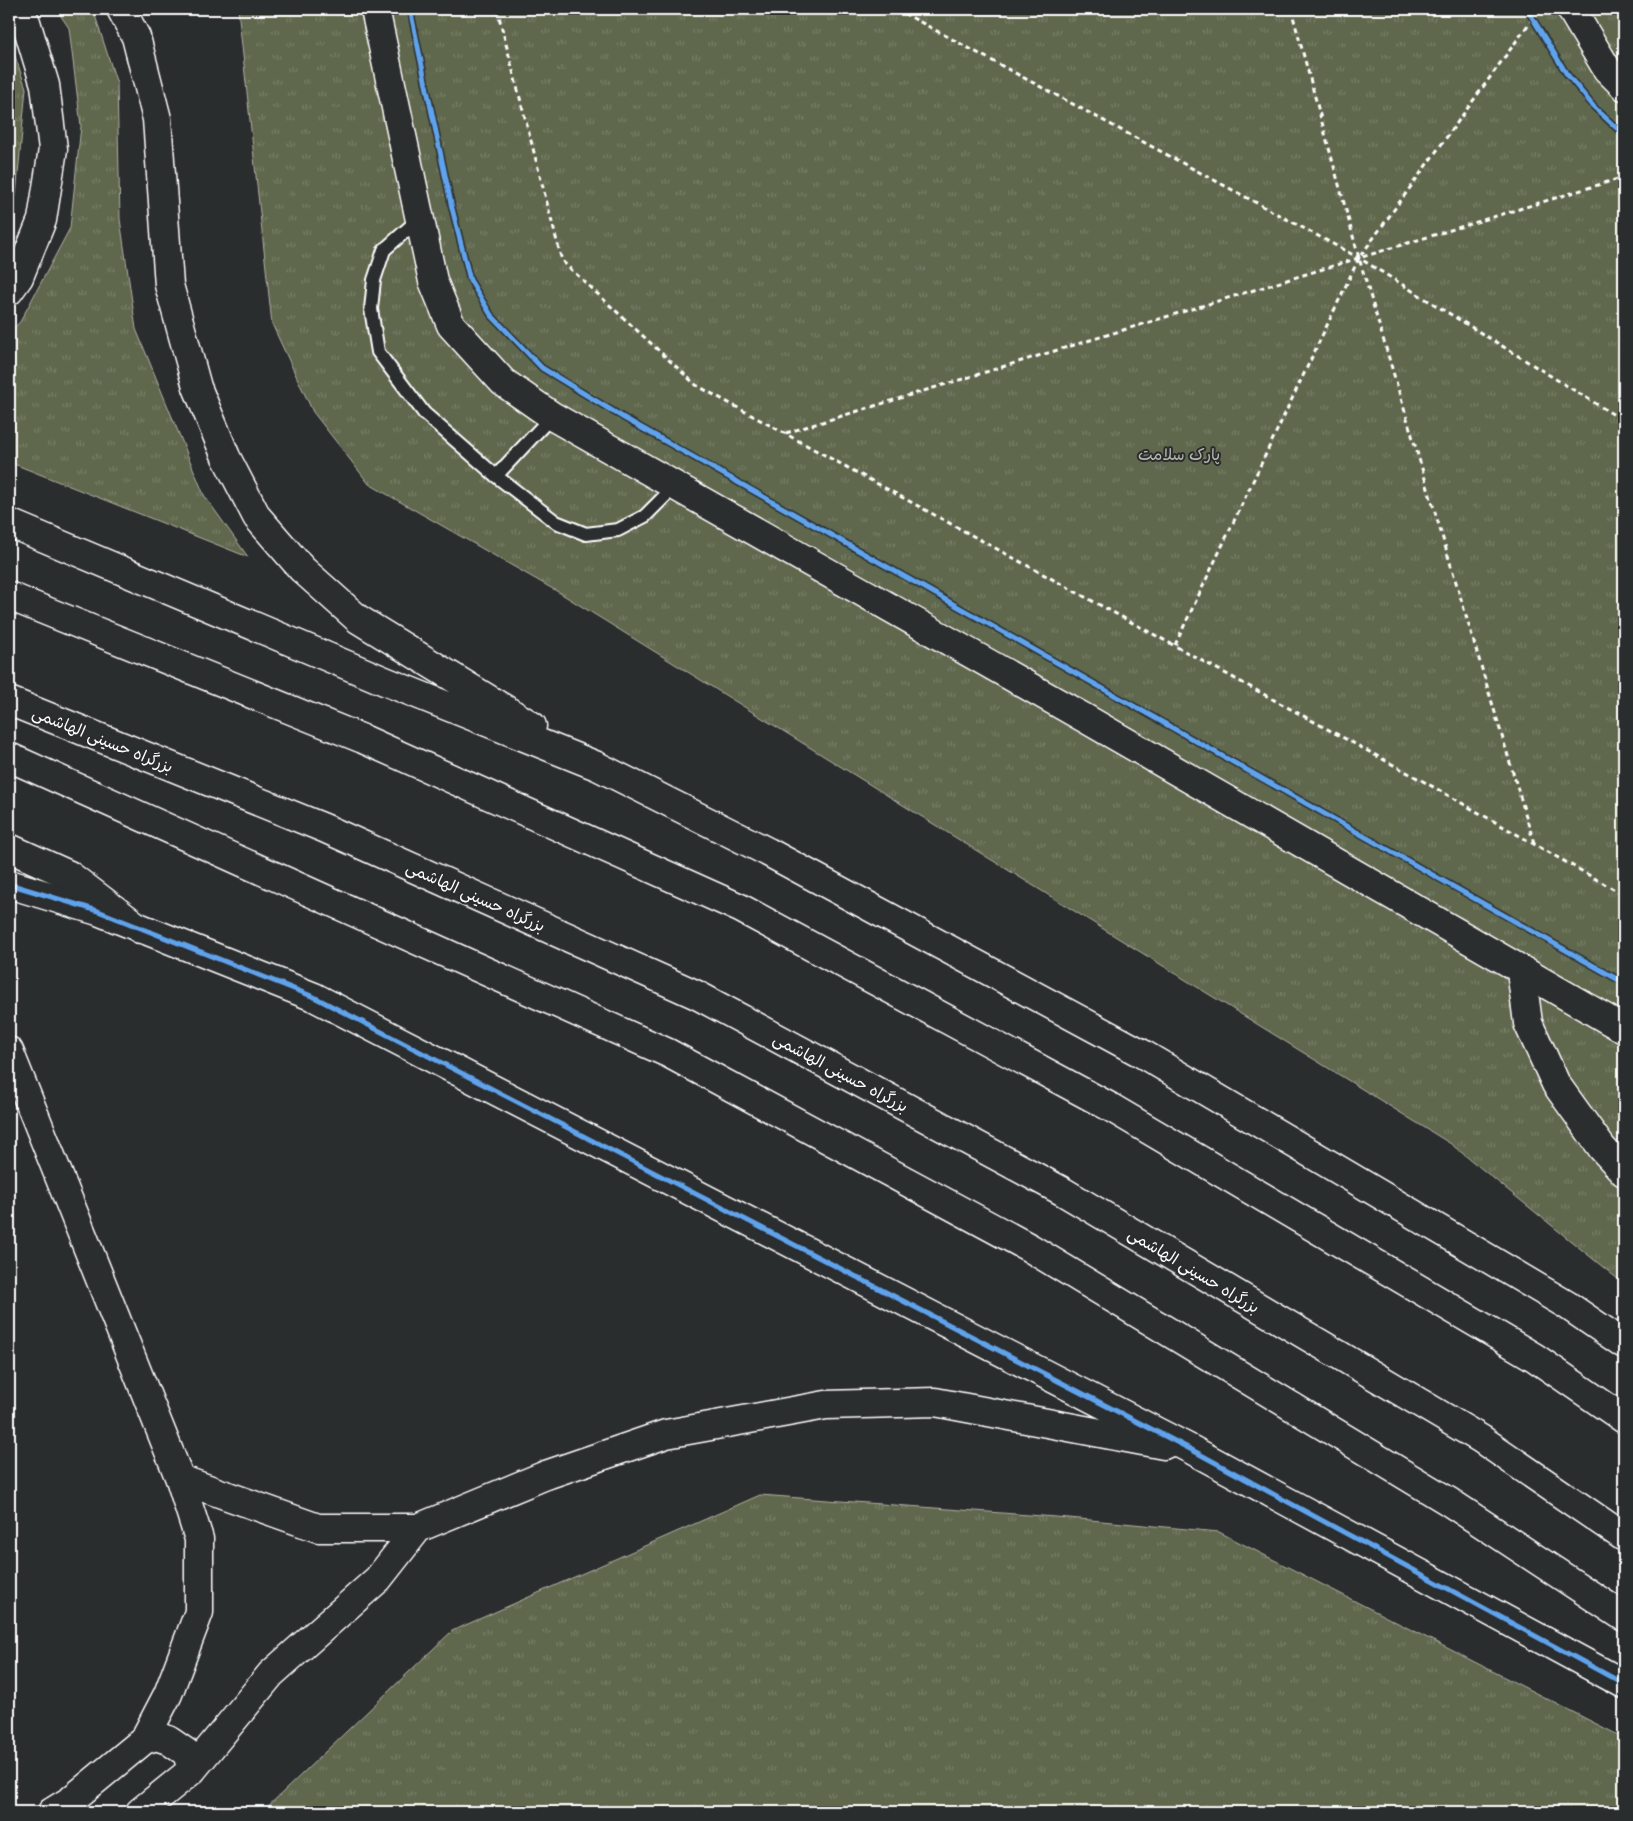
<svg xmlns="http://www.w3.org/2000/svg" width="1633" height="1821" font-family="Mynerve,'Playpen Sans Arabic',sans-serif">
<style>
.grass{fill:url(#grass-tufts);stroke:#afb3a6}
.lines{fill:none;stroke-linecap:round;stroke-linejoin:round}
.service-casing{stroke:#fff;stroke-width:16}
.tertiary-casing{stroke:#fff;stroke-width:31}
.secondary-casing{stroke:#fff;stroke-width:31}
.trunk-casing{stroke:#fff;stroke-width:31}
.path{stroke:#fff;stroke-width:3;stroke-dasharray:5 4;stroke-linecap:butt}
.service{stroke:#2a2d2e;stroke-width:12}
.tertiary{stroke:#2a2d2e;stroke-width:28}
.secondary{stroke:#2a2d2e;stroke-width:28}
.trunk{stroke:#2a2d2e;stroke-width:28}
.cycleway-casing{stroke:#2a2d2e;stroke-width:8}
.cycleway{stroke:#60a3ed;stroke-width:5}
.labels{text-anchor:middle;stroke-width:4;stroke-linejoin:round;paint-order:stroke}
.park-label{font-size:16px;fill:#b7bbaf;stroke:#2a2d2e}
.street-label{font-size:16px;fill:#fff;stroke:#2a2d2e}
</style>
<defs>
<pattern id="grass-tufts" width="24" height="20" patternUnits="userSpaceOnUse" patternTransform="scale(1.25)"><rect width="24" height="20" fill="#5f674d"/><path d="M3 7l-1-3M5 7V3M7 7l1-3M15 17l-1-3M17 17v-4M19 17l1-3" fill="none" stroke="#777e68"/></pattern>
</defs>
<rect width="100%" height="100%" fill="#2a2d2e"/>
<filter id="ink" filterUnits="userSpaceOnUse"><feTurbulence type="fractalNoise" baseFrequency=".02" numOctaves="2"/><feDisplacementMap in="SourceGraphic" scale="10" xChannelSelector="R" yChannelSelector="G"/><feConvolveMatrix kernelMatrix="1 2 1 2 8 2 1 2 1" color-interpolation-filters="sRGB"/></filter>
<g filter="url(#ink)">
<path class="grass" d="M56,9h37l24,75 3,135 16,110 68,166 44,62 -239,-95v-130l11,-10 50,-94 11,-102 -12,-98z
M238,9h1386v1275l-173,-140 -891,-551 -191,-109 -56,-72 -41,-88z
M9,39l17,49 -10,108 -7,17z
M760,1495l309,23 150,14 405,206v74h-1362l190,-181z"/>
<g class="lines">
<defs>
<path id="service" d="M420,218l-36,32 -10,30 -3,29 7,43 46,61 72,63 60,46 30,12 32,-4 27,-14 30,-30
M496,476l56,-60"/>
<path id="tertiary" d="M375,9l58,272 18,44 52,57 49,34 536,304 536,309
M1571,9l36,60 17,17
M9,884l89,27 216,86 878,453 432,234
M1521,970l7,53 28,61 46,64 22,24
M9,1051l171,428 19,60v73l-31,82 -24,46 -74,61 -18,11
M180,1479l138,49h100l128,-53 120,-41 160,-29 109,-3 229,43
M144,1740l12,-4 12,4 19,13 5,17
M140,1812l52,-42 79,-96 107,-95 40,-51"/>
<path id="secondary" d="M121,9l15,28 21,82 12,166 28,102 29,70 31,60 45,52 56,50 174,107
M9,291l10,-14 23,-57 11,-71 -8,-64 -19,-63 -8,-13
M9,523l378,159 210,84 171,86 373,201 426,252 57,39
M9,757l659,296 362,195 418,253 176,116
M9,848l60,27 71,54"/>
<path id="trunk" d="M9,596l354,143 377,169 370,199 424,250 90,62
M9,701l315,127 373,167 365,196 419,248 143,98"/>
</defs>
<use href="#service" class="service-casing"/>
<use href="#tertiary" class="tertiary-casing"/>
<use href="#secondary" class="secondary-casing"/>
<use href="#trunk" class="trunk-casing"/>
<path class="path" d="M497,9l65,252 134,124 725,395 203,115
M896,9l463,249 265,163
M1291,9l68,249 175,585
M786,433l838,-256
M1175,645l184,-387 174,-240"/>
<use href="#service" class="service"/>
<use href="#tertiary" class="tertiary"/>
<use href="#secondary" class="secondary"/>
<use href="#trunk" class="trunk"/>
<defs>
<path id="cycleway" d="M410,9l42,199 18,72 21,35 51,53 82,50 1000,565
M1527,9l39,64 28,34 30,28
M9,884l89,27 216,86 878,453 432,234"/>
</defs>
<use href="#cycleway" class="cycleway-casing"/>
<use href="#cycleway" class="cycleway"/>
</g>
</g>
<g class="labels">
<g class="park-label">
<text x="1179" y="460">پارک سلامت</text>
</g>
<g class="street-label">
<text transform="translate(103 739) rotate(22)" y="6">بزرگراه حسینی الهاشمی</text>
<text transform="translate(476 896) rotate(24)" y="6">بزرگراه حسینی الهاشمی</text>
<text transform="translate(841 1072) rotate(28)" y="6">بزرگراه حسینی الهاشمی</text>
<text transform="translate(1194 1270) rotate(31)" y="6">بزرگراه حسینی الهاشمی</text>
</g>
</g>
<rect width="1633" height="1821" fill="none" stroke="#2a2d2e" stroke-width="30"/>
<rect x="15" y="15" width="1603" height="1791" fill="none" stroke="#fff" stroke-width="2" filter="url(#ink)"/>
</svg>
